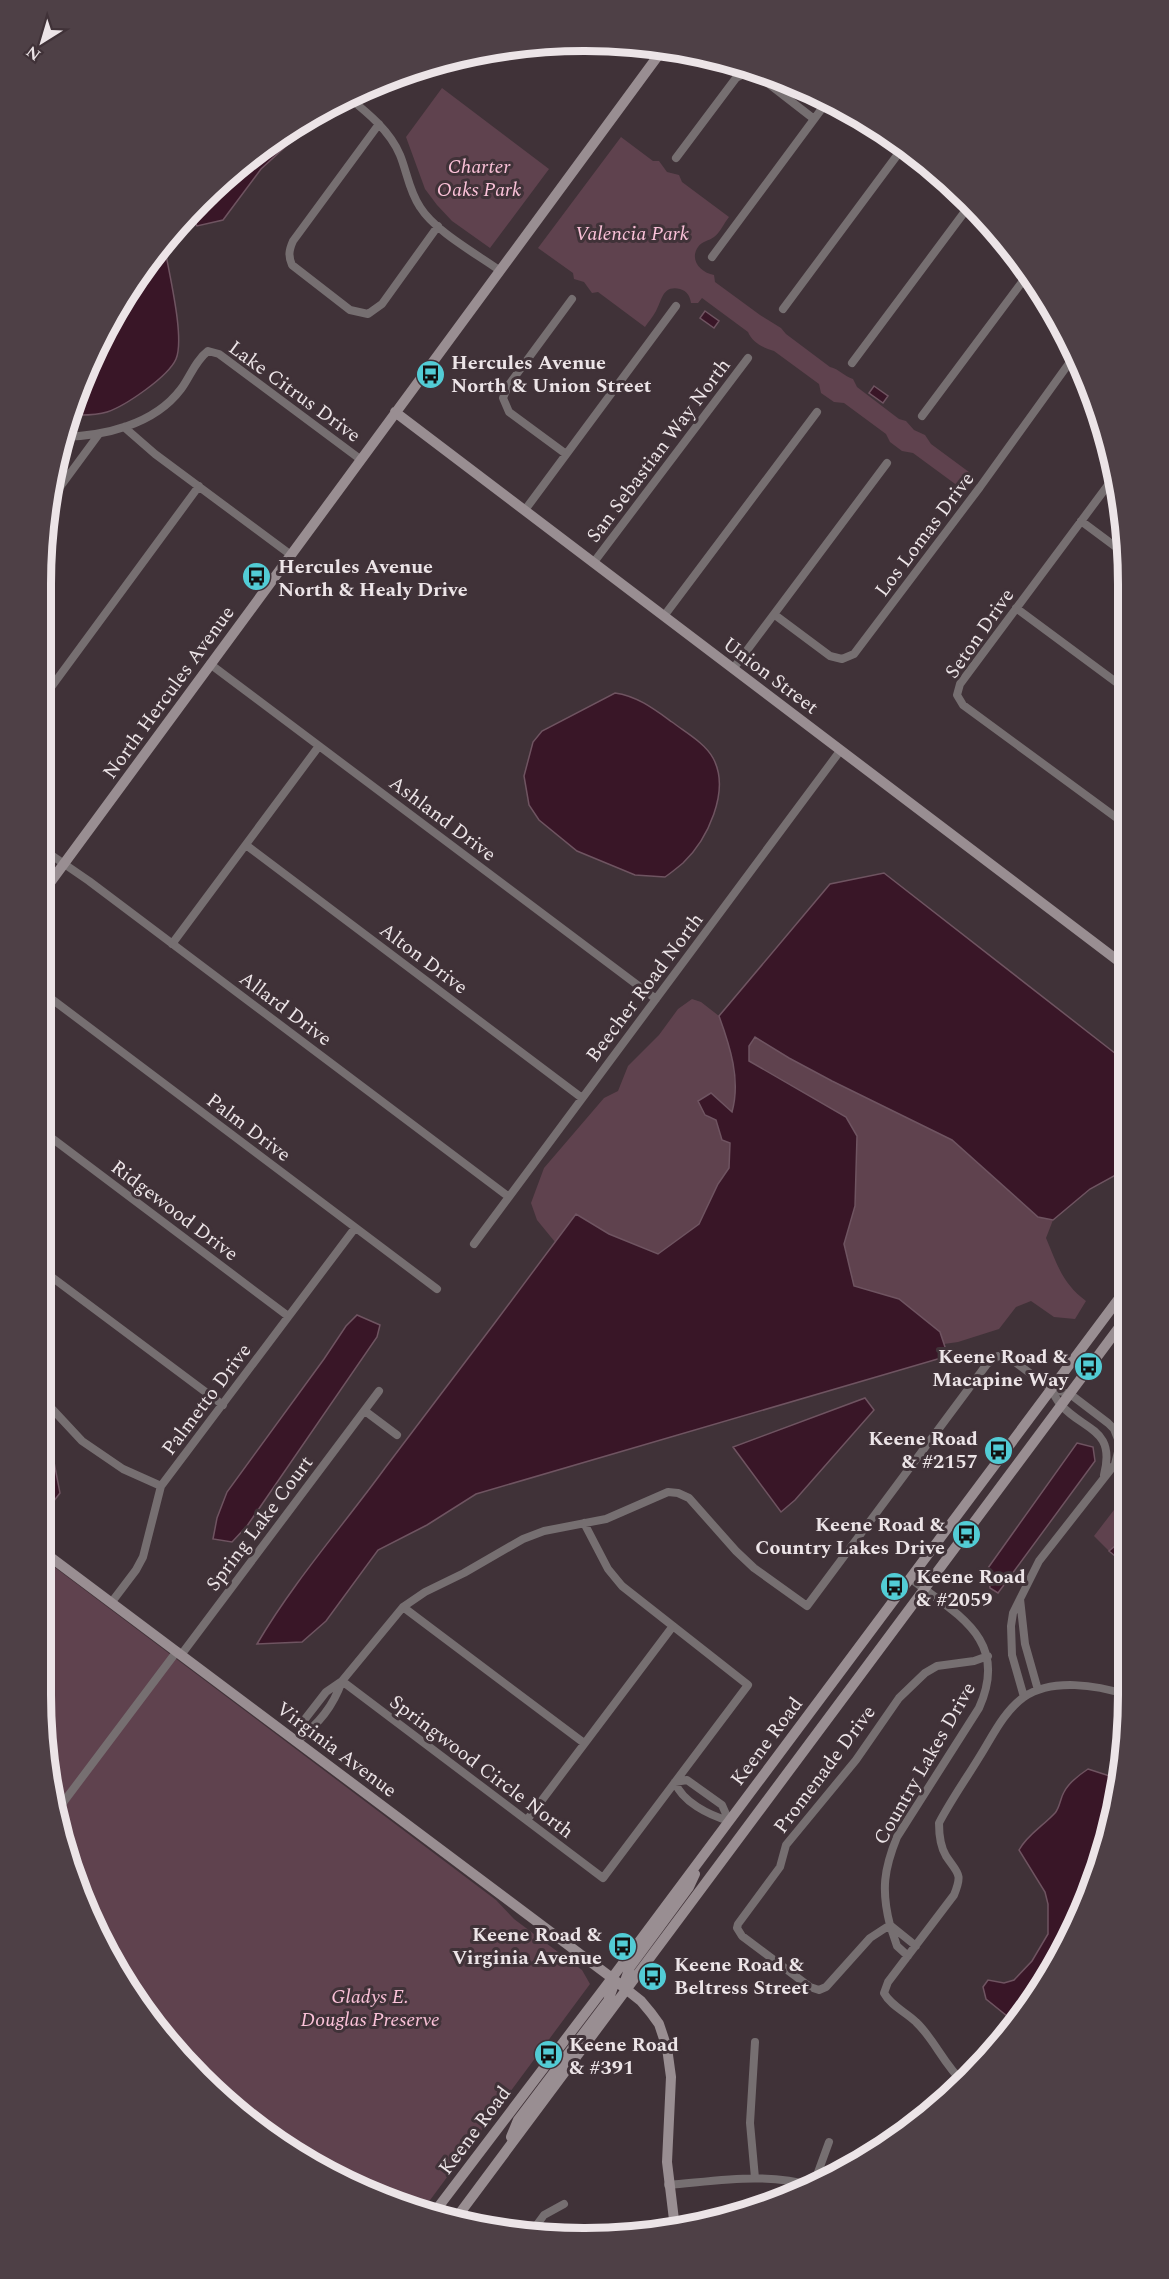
<svg xmlns="http://www.w3.org/2000/svg" width="1169" height="2279" font-family="Spectral,serif">
<style>
.green{fill:#5f424e}
.water{fill:#391627;stroke:#6f5461;stroke-width:1.5}
.lines{fill:none;stroke-linecap:round;stroke-linejoin:round}
.street{stroke:#766f71;stroke-width:8}
.secondary{stroke:#998e92;stroke-width:10}
.labels{text-anchor:middle;stroke-width:6;stroke-linejoin:round;paint-order:stroke}
.park-label{font-size:20px;font-style:italic;fill:#fbc2d9;stroke:#403238}
.poi-label{font-size:20px;font-weight:bold;fill:#ece4e7;stroke:#403238;text-anchor:start}
.street-label{font-size:20px;fill:#ece4e7;stroke:#403238}
.rim{fill:none;stroke:#ece4e7;stroke-width:8}
</style>
<rect width="100%" height="100%" fill="#403238"/>
<path class="green" d="M442,88l107,81 -59,79 -38,-27 -15,-16 -12,-16 -19,-52z
M621,137l32,24h6l8,11 12,3 3,7 47,35c-5,6 -9,16 -15,20 -5,4 -12,4 -16,10 -9,13 3,26 16,28l1,7 45,33 21,13 5,6 44,33c9,2 14,9 23,12l4,8 42,32 7,2 8,9 11,5 6,9 42,31 -11,14 -49,-36 -11,-2 -12,-9 -4,-8 -42,-31 -10,-1 -13,-9 -2,-9 -45,-33c-11,-3 -22,-9 -26,-19l-46,-34 -4,5h-7c-1,-7 -4,-12 -11,-14 -18,-4 -18,12 -24,22 -3,6 -8,11 -11,16l-47,-35 -6,1 -8,-11 -10,-3 -1,-6 -35,-25z
M692,999l9,3 18,14 12,31 5,47 -4,18 -27,3 11,5 6,19 8,3 -1,26 -11,16 -19,40 -41,30 -49,-20 -33,-20 -21,28 -18,-22 -6,-17 13,-35 60,-70 14,-7 10,-25 31,-31 19,-26z
M756,1037l33,21 43,23 120,59 86,77 15,3 -7,18c11,26 16,45 40,63l-11,18 -21,-2 -23,-16 -15,6 -17,22 -41,13 -14,2 -4,-12 -41,-33 -45,-13 -10,-42 11,-38 -9,-89 -97,-56v-15z
M1127,1488v31l-9,11 -2,15 -7,6 -15,-15 23,-30z
M41,1557l455,343 18,19 68,51 8,14 -168,227 -46,-14 -93,-50 -130,-121 -84,-156 -28,-176z"/>
<path class="water" d="M289,131l8,5 -36,33 -38,51 -26,6 -7,-12 36,-38z
M167,238l-2,11c4,25 20,89 11,110 -8,18 -51,47 -69,53 -12,4 -25,3 -37,3l26,-71 57,-90z
M705,311l14,10 -5,7 -14,-10z
M874,386l14,10 -5,7 -14,-10z
M615,693c22,3 39,16 57,29 13,10 33,21 41,36 18,33 -6,82 -30,105 -6,5 -12,10 -18,14l-30,-2 -58,-24 -38,-31 -10,-15 -5,-29 9,-34 9,-11z
M884,873l241,188 1,99 -12,16 -24,13 -37,31 -15,-3 -86,-77 -120,-59 -43,-23 -34,-21 -6,9v15l97,56 11,19 -2,70 -11,38 10,42 45,13 41,33 8,24 -472,138 -49,31 -49,25 -52,71 -24,21 -45,2c37,-63 85,-117 128,-176 64,-84 128,-169 191,-254l33,20 49,20 41,-30 19,-40 11,-16 1,-25 -8,-3 -6,-20 -11,-5 -7,-14 13,-8 21,19c9,-32 -2,-66 -13,-96l111,-132z
M357,1315l23,10 -3,12 -130,189 -15,16 -19,-3 4,-21 10,-26 97,-133 22,-33z
M865,1398l9,12 -79,90 -14,12 -48,-65z
M41,1429l12,28 7,36 -17,22h-2z
M1077,1443l16,4 2,14 -97,132 -8,-5 -2,-20z
M1127,1519v47l-18,-15 7,-6 2,-15z
M1088,1769l31,10 -9,56 -37,99 -23,27 -13,21v2l-25,36 -26,-21 -3,-12 5,-7 16,3 10,-3 18,-19 16,-27v-30l-3,-12 -26,-42c8,-15 24,-24 36,-37 5,-6 5,-14 9,-21 5,-10 15,-17 24,-23z"/>
<g class="lines">
<path class="street" d="M348,97c20,16 42,34 52,58 7,17 9,36 20,52 15,24 55,46 79,63
M379,124l-86,117c-4,9 -5,15 -1,24l58,45 18,4 14,-10 56,-78
M676,158l60,-80 10,-5 10,1 58,45
M712,257l117,-158
M1023,281l16,13
M783,309l121,-163
M852,363l117,-157
M922,416l106,-142
M124,427l31,27 136,101
M62,437c42,-1 92,-12 119,-48 9,-12 14,-28 27,-38l11,3 141,105
M566,454l-57,-42 -6,-14 5,-12 64,-87
M1114,477l-154,207 -3,11 6,10 162,119
M49,502l50,-68
M525,510l151,-204
M1081,521l43,32
M594,562l154,-204
M1016,608l108,80
M775,615l55,41 12,3 12,-5 126,-167 95,-132
M664,616l153,-204
M210,664l446,335
M733,669l154,-206
M41,701l158,-215
M246,845l336,253
M41,848l48,33 420,316
M172,944l147,-198
M41,991l396,298
M41,1130l247,186
M474,1244l366,-493
M41,1269l182,136
M1051,1389c3,5 6,12 10,16 23,26 55,23 43,70
M41,1397l41,44 41,28 38,17
M365,1411l32,24
M910,1578c47,37 100,61 69,130l-82,129c-13,32 -16,53 -7,88l-20,13 -44,49 -7,3 -9,-3 -68,-51 -5,-8 1,-4 42,-57 6,-22 70,-85 43,-62 26,-25 12,-7 37,-5 14,-5
M1020,1599l5,45 13,46
M111,1603l25,-33 7,-13 18,-71 194,-258
M403,1607l181,136
M181,1655l198,-264
M342,1681l261,197 145,-193 -126,-99 -14,-17 -24,-46
M297,1741c22,-18 36,-34 45,-60
M297,1742l8,-23 21,-27 16,-11 61,-74 22,-15 39,-19 59,-34 21,-8 62,-12 62,-27 10,1 11,5 47,53 18,17 53,38 180,-242 11,-8 13,3 40,30 19,5 38,29 6,6 6,15 -5,20 -76,97 -26,52 -2,13 1,29 12,42
M687,1780l35,25 7,16c-20,-6 -47,-19 -54,-39z
M59,1808l118,-157
M527,1820l146,-194
M908,1956l-11,-10 -7,-21 26,21
M964,2083c-20,-18 -29,-43 -48,-61 -10,-10 -25,-16 -32,-29l4,-11 66,-87c9,-22 4,-21 -8,-39 -6,-10 -7,-21 -7,-33 12,-23 27,-44 41,-67 12,-19 24,-45 44,-59 28,-19 73,-12 103,-2
M755,2178l-5,-55 5,-81
M668,2185c49,-4 97,-13 145,1
M813,2186l16,-44
M533,2230l11,-15 20,-11"/>
<path class="secondary" d="M395,412l730,554
M41,895l622,-846
M41,1550l571,428 29,23 10,12 8,11 8,24 4,29 -4,85 8,66
M626,1989l-1,-8 5,-14 59,-80 6,-13
M511,2137l7,-17 90,-119 5,-14 -1,-9
M433,2214l179,-236 514,-689
M454,2221l672,-903"/>
</g>
<defs>
<symbol id="bus-disc" viewBox="-11 -11 22 22"><circle r="9.5" fill="#52ccd5" stroke="#403238"/><path d="M-5-6H5V4H4V6H2V4H-2V6H-4V4H-5ZM-3.5-4V0h7V-4ZM-3.5 1.2v1.5H-2V1.2ZM2 1.2v1.5H3.5V1.2Z" fill="#111"/></symbol>
</defs>
<g fill-rule="evenodd">
<use href="#bus-disc" x="414" y="358" width="33" height="33"/>
<use href="#bus-disc" x="240" y="560" width="33" height="33"/>
<use href="#bus-disc" x="1072" y="1350" width="33" height="33"/>
<use href="#bus-disc" x="982" y="1434" width="33" height="33"/>
<use href="#bus-disc" x="950" y="1518" width="33" height="33"/>
<use href="#bus-disc" x="878" y="1570" width="33" height="33"/>
<use href="#bus-disc" x="606" y="1930" width="33" height="33"/>
<use href="#bus-disc" x="636" y="1960" width="33" height="33"/>
<use href="#bus-disc" x="532" y="2038" width="33" height="33"/>
</g>
<g class="labels">
<g class="park-label">
<text x="479" y="173">Charter<tspan x="479" dy="23">Oaks Park</tspan></text>
<text x="632" y="240">Valencia Park</text>
<text x="370" y="2003">Gladys E.<tspan x="370" dy="23">Douglas Preserve</tspan></text>
</g>
<g class="poi-label">
<text x="451" y="369">Hercules Avenue<tspan x="451" dy="23">North &amp; Union Street</tspan></text>
<text x="278" y="573">Hercules Avenue<tspan x="278" dy="23">North &amp; Healy Drive</tspan></text>
<text x="1068" y="1363" text-anchor="end">Keene Road &amp;<tspan x="1068" dy="23">Macapine Way</tspan></text>
<text x="978" y="1445" text-anchor="end">Keene Road<tspan x="978" dy="23">&amp; #2157</tspan></text>
<text x="945" y="1531" text-anchor="end">Keene Road &amp;<tspan x="945" dy="23">Country Lakes Drive</tspan></text>
<text x="916" y="1583">Keene Road<tspan x="916" dy="23">&amp; #2059</tspan></text>
<text x="602" y="1941" text-anchor="end">Keene Road &amp;<tspan x="602" dy="23">Virginia Avenue</tspan></text>
<text x="674" y="1971">Keene Road &amp;<tspan x="674" dy="23">Beltress Street</tspan></text>
<text x="569" y="2051">Keene Road<tspan x="569" dy="23">&amp; #391</tspan></text>
</g>
<g class="street-label">
<text transform="translate(295 391) rotate(36)" y="7">Lake Citrus Drive</text>
<text transform="translate(658 450) rotate(-53)" y="7">San Sebastian Way North</text>
<text transform="translate(924 534) rotate(-53)" y="7">Los Lomas Drive</text>
<text transform="translate(979 633) rotate(-55)" y="7">Seton Drive</text>
<text transform="translate(771 675) rotate(37)" y="7">Union Street</text>
<text transform="translate(168 692) rotate(-54)" y="7">North Hercules Avenue</text>
<text transform="translate(443 818) rotate(37)" y="7">Ashland Drive</text>
<text transform="translate(424 958) rotate(37)" y="7">Alton Drive</text>
<text transform="translate(644 987) rotate(-53)" y="7">Beecher Road North</text>
<text transform="translate(286 1008) rotate(37)" y="7">Allard Drive</text>
<text transform="translate(249 1127) rotate(37)" y="7">Palm Drive</text>
<text transform="translate(175 1210) rotate(37)" y="7">Ridgewood Drive</text>
<text transform="translate(206 1399) rotate(-53)" y="7">Palmetto Drive</text>
<text transform="translate(259 1523) rotate(-53)" y="7">Spring Lake Court</text>
<text transform="translate(766 1741) rotate(-53)" y="7">Keene Road</text>
<text transform="translate(337 1749) rotate(37)" y="7">Virginia Avenue</text>
<text transform="translate(924 1763) rotate(-60)" y="7">Country Lakes Drive</text>
<text transform="translate(482 1766) rotate(37)" y="7">Springwood Circle North</text>
<text transform="translate(824 1769) rotate(-53)" y="7">Promenade Drive</text>
<text transform="translate(474 2130) rotate(-53)" y="7">Keene Road</text>
</g>
</g>
<path d="M0 0H1169V2279H0ZM584 51H585A533 533 0 0 1 1118 584V1695A533 533 0 0 1 585 2228H584A533 533 0 0 1 51 1695V584A533 533 0 0 1 584 51Z" fill="#4e4046" fill-rule="evenodd"/>
<path class="rim" d="M584 51H585A533 533 0 0 1 1118 584V1695A533 533 0 0 1 585 2228H584A533 533 0 0 1 51 1695V584A533 533 0 0 1 584 51Z"/>
<g transform="translate(42 42) rotate(217)" stroke="#403238" stroke-width="4.5" paint-order="stroke">
<path d="M0-4.5L10 22L0 15L-10 22Z" fill="#ece4e7"/>
<text y="-9" font-size="16" font-weight="bold" text-anchor="middle" fill="#ece4e7">N</text>
</g>
</svg>
